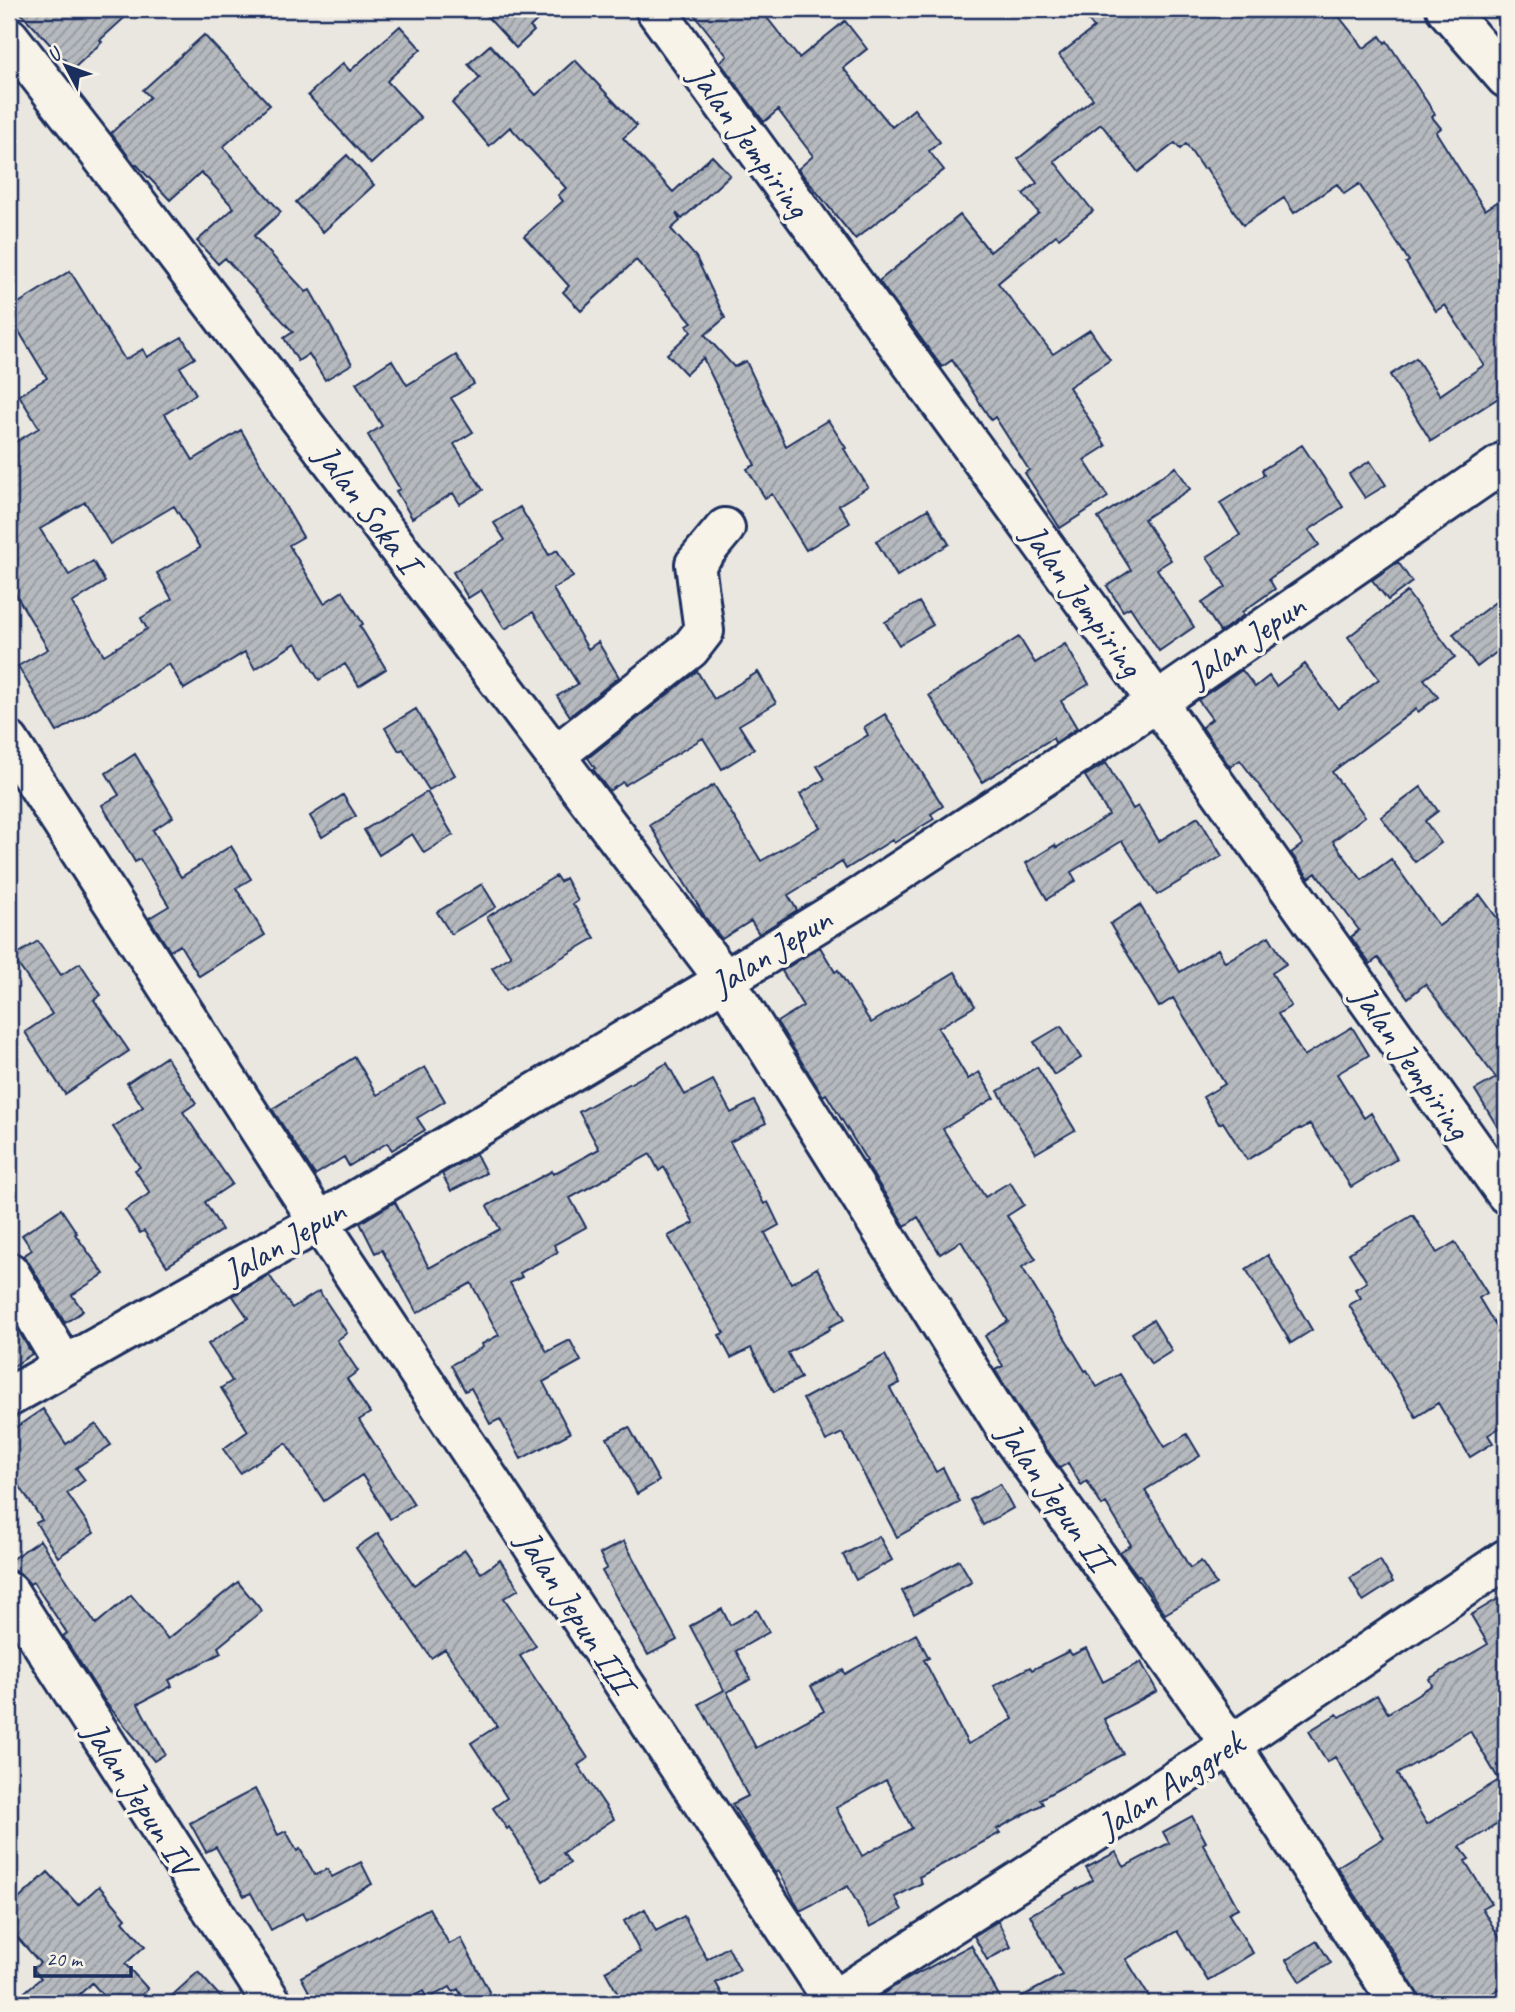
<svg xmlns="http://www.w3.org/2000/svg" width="1515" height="2012" font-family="Caveat,sans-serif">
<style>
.building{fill:url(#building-hatch);stroke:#1b2f5e;stroke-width:2;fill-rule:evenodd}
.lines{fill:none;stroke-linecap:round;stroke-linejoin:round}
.minor-casing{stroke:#1b2f5e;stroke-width:44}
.major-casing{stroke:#1b2f5e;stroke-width:44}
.minor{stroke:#f7f3e8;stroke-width:38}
.major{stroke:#f7f3e8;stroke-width:38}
.labels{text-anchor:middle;stroke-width:7;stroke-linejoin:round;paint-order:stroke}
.street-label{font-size:35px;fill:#1b2f5e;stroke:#f7f3e8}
</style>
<defs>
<pattern id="building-hatch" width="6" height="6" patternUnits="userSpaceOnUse" patternTransform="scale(1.75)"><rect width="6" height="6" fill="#b6babf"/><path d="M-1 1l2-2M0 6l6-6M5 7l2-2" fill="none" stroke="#93989e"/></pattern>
</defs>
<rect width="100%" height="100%" fill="#eae7e0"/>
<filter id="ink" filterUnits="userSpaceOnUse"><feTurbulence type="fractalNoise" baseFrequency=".0143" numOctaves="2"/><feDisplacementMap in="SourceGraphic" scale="14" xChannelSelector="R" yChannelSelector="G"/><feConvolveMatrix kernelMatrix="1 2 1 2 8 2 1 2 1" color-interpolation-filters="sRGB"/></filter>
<g filter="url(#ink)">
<path class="building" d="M17,9h117l-34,31 2,2 -29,27z
M480,9h69l-19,18 4,4 -18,17z
M690,9h70l39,49 46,-37 22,28 -24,19 49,59 22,-18 26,33 -11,9 15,19 -89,69 -57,-70 15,-13 -35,-46 -14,12 -44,-60 7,-6z
M1079,9h254l31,39 16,-12 5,7 2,-2 48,73 -3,3 9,11 -5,4 49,78 21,-14v204l-3,-5 -72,46 -41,-66 26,-17 24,37 44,-30 -39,-60 -9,6 -30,-48 3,-2 -50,-77 -15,10 -7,-10 -43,29 -10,-15 -41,27 -37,-57 -3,1 -17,-25 -6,5 -5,-6 -37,29 -37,-48 -47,37 39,50 -34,27 -3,-3 -58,48 55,71 37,-24 20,30 -41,27 37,59 -22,14 24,37 -48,31 -35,-55 4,-3 -34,-53 -4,3 -39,-60 -10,7 -63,-86 81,-66 30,37 49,-39 -16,-19 14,-11 -19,-24 75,-60 -34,-44 35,-27z
M400,26l21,23 -34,32 34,37 -50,46 -63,-69 35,-32 7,8z
M204,35l66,70 -47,42 58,65 -27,24 52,56 4,-2 42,74 -27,16 -16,-26 -11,7 -14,-23 9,-6 -68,-74 -7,6 -21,-23 37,-33 -33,-36 -31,28 -34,-36 -1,1 -24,-32 39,-36 -7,-7z
M490,45l46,50 39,-35 62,66 -14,12 50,54 39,-36 18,19 -48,44 -6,-6 4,8 -9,8 25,28 29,61 -20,17 29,32 12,-6 40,85 42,-26 18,28 -2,1 24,38 -29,18 11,18 -44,27 -34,-56 -7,4 -18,-29 8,-4 -52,-107 -17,16 -19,-20 24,-22 -4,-7 5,-3 -56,-62 -55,51 -18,-19 6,-6 -45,-50 39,-35 -5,-6 8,-7 -56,-61 -21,19 -37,-43 28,-25 -12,-14z
M347,155l27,30 -51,47 -27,-30z
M70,271l55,89 18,-11 4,8 35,-20 13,21 -15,9 16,27 -31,20 28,46 48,-30 62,107 -14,8 35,58 19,-12 20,33 -3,2 26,43 -27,17 -14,-22 -26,16 -23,-37 -41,26 -10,-17 -61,37 -15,-25 -112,68 -39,-66 30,-17 -39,-66v-137l30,-18 -20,-33 28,-17 -38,-63v-6zM85,502l25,42 64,-38 26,42 -43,25 15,26 -31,19 6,11 -43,26 -32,-52 33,-21 -12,-21 -24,14 -29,-46z
M456,355l18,29 -23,14 22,34 -19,12 29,46 -23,14 -7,-11 -41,25 -16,-27 4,-2 -32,-54 14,-9 -26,-43 36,-23 15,25z
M1302,445l41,62 -34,23 10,15 -50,34 6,10 -33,23 2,3 -24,17 -18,-29 24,-16 -19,-30 33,-22 -20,-32 44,-28 -2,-5z
M1370,461l16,24 -21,13 -16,-24z
M1176,467l14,22 -46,30 27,41 -14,9 37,58 -35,24 -29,-44 -7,4 -16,-25 24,-16 -33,-52z
M520,507l29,48 8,-5 16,27 -20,12 35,60 10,-7 21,35 -49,39 -13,-20 21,-12 -45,-72 -28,17 -24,-39 -13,8 -15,-26 52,-32 -11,-17z
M928,509l21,35 -52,32 -21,-35z
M1398,562l14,20 -24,18 -16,-20z
M1407,592l48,65 -31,22 14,18 -20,15 -2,-3 -84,63 33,44 -32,25 29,39 29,-21 48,67 41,-31 26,35v211l-31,-51 21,-12 -71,-94 -17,14 -30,-40 -8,6 -19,-27 8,-7 -43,-57 -7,5 -18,-25 12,-9 -63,-84 -10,7 -28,-40 10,-8 -14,-19 44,-30 13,17 14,-11 7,10 29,-22 33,45 41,-30 -31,-42z
M1506,594v51l-29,22 -24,-33z
M919,602l14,23 -34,20 -14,-23z
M1019,637l16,26 30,-19 24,40 -28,17 16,27 -22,15 -2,-5 -71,44 -53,-87z
M697,671l17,28 44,-27 18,31 -37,22 15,24 -32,20 -19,-31 -78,47 -2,-3 -14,9 -16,-22 2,-1 -7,-10z
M416,709l39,66 -26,15 -26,-41 -4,2 -14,-23z
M885,714l58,92 -12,8 3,5 -40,24 -2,-3 -46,29 -4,-7 -54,33 9,15 -38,24 -8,-13 -29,18 -17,-22 -55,-92 64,-40 47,76 59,-34 -20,-33 25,-15 -8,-13 51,-31 -4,-8z
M135,754l38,63 -20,13 28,47 50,-31 20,33 -15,9 29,47 -66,41 -19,-31 -10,6 -21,-33 20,-12 -29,-47 -5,3 -33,-57 17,-10 -13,-22z
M1106,763l27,46 5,-3 21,35 39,-24 24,39 -65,39 -35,-54 -51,31 5,9 -29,18 -21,-36 29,-18 1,3 53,-33 -24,-39z
M1421,787l17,24 -13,10 16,22 -26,19 -34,-45z
M427,792l26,43 -29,18 -12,-19 -33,21 -15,-25z
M343,795l13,21 -34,21 -12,-21z
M556,876l4,6 5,-4 13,23 -5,3 22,34 -89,52 -14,-22 19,-12 -24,-39z
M482,884l14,23 -45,27 -14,-22z
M1140,905l40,67 38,-23 7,13 44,-26 17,28 -14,9 19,33 -13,8 26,42 48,-29 17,28 -32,19 27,44 7,-5 26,46 -46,28 -41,-63 -9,5 -1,-1 -53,32 -24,-38 -4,2 -16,-27 22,-13 -52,-86 -14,9 -49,-83z
M38,941l23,34 19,-12 21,32 -7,5 35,51 -64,43 -40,-62 27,-18 -39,-57z
M820,947l15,25 3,-2 33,53 84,-51 20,34 -37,22 30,51 11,-7 15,26 -51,31 42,68 25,-15 14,23 -17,11 29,43 -14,8 63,104 2,-1 10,17 23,-13 45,73 22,-13 13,22 -55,34 45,78 11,-7 15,23 -51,30 -26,-39 -1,1 -18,-24 11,-7 -25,-42 -4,3 -15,-25 -6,4 -13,-22 -8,5 -30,-42 -35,-56 8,-4 -18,-30 23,-15 -47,-80 -21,13 -22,-37 -13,9 -40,-64 2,-1 -41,-67 -3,2 -46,-74 26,-16 -21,-35z
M1061,1026l20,32 -27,17 -20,-33z
M166,1057l30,46 -13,9 49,72 -27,18 17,28 -55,36 -23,-35 -4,2 -15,-23 25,-17 -15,-23 5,-3 -27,-40 30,-20 -16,-24z
M355,1057l22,38 48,-28 20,34 -28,17 8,12 -33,20 -5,-7 -38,23 -5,-9 -29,18 -43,-66z
M667,1063l18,32 28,-15 18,33 23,-12 12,22 -36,19 34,62 4,-2 11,23 -14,8 26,50 26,-15 28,51 -16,8 1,2 -42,24 13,25 -27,14 -23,-44 -20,10 -12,-23 5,-2 -56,-97 26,-13 -30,-56 -5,4 -9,-17 -80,44 16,29 -32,18 4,7 -38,21 2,4 -12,6 37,69 23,-12 11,21 -38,21 27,51 -49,26 -21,-40 -10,5 -19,-36 -6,3 -14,-26 32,-18 -1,-3 17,-9 -28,-52 -54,30 -35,-63 -7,3 -15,-30 35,-21 34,66 71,-39 -13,-23 65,-35 1,3 46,-25 -20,-37z
M1037,1067l38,63 -39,23 -38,-62z
M476,1154l10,19 -35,18 -9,-17z
M61,1209l16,24 -2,1 29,40 -32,21 11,16 -18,12 -37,-62 -5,-5 9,-6 -10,-15z
M1413,1215l24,38 18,-11 32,51 -8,5 27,45v81l-18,11 5,8 -23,14 -32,-54 -22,14 -67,-112 12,-7 -6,-9 12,-7 -18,-29z
M1268,1255l44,75 -21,13 -45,-74z
M269,1275l23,33 27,-17 28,42 -10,7 21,31 -11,8 23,34 -11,7 55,84 -24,15 -28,-44 -38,26 -38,-58 -46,30 -17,-24 25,-18 -27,-43 11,-7 -24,-37 40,-26 -15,-22z
M10,1316l22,38 -23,15v-52z
M1153,1320l19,31 -21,13 -19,-31z
M885,1355l15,28 -10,5 46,84 7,-4 17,34 -63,35 -55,-104 -16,8 -23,-42z
M43,1409l23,35 30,-20 15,21 -35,23 9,12 -18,13 27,40 -36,24 -22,-34 6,-3 -33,-50v-38z
M629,1427l30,54 -22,13 -30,-56z
M1000,1484l13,24 -30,17 -13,-25z
M378,1533l36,52 51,-35 16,23 19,-13 19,29 -15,9 32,48 -16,10 68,102 -10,7 36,54 -51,34 7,10 -27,18 -34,-54 -2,2 -14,-21 14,-10 -36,-55 26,-17 -52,-77 -14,9 -75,-110z
M879,1536l13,24 -36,20 -13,-25z
M40,1540l56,84 35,-29 37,44 70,-57 24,29 -44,36 3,6 -52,27 3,6 -34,18 27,50 -11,7 -48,-58 -43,-67 4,-3 -34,-51 -3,2 -10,-11 -11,-4v-8z
M624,1541l53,99 -29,15 -46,-84 5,-3 -7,-14z
M959,1560l13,22 -58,32 -12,-23z
M1380,1560l13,22 -30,19 -13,-23z
M1506,1594v225l-46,28 9,12 -4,2 26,42 -9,5 24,40v37l-30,18h-53l-30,-51 -56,-85 47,-29 -49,-81 -8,5 -18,-31 28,-17 3,3 37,-22 11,18 44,-28 -3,-6 59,-35 -17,-29zM1470,1731l29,49 -72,44 -30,-50z
M722,1609l8,16 27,-15 12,22 -33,19 15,28 -24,13 29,56 68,-37 -13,-25 32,-16 2,4 71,-40 13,24 -5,2 44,84 45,-25 -19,-33 36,-19 2,3 37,-19 3,4 14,-7 17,34 38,-20 16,29 -53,28 19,35 -83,45 3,5 -46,25 3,4 -81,44 3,6 -27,14 7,13 -32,17 -22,-41 -48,25 -21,-40 -4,2 -43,-69 16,-8 -49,-92 25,-14 -34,-64zM886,1780l26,48 -50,28 -26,-48z
M255,1789l23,46 8,-4 11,20 3,-2 15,26 12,-6 5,8 29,-15 11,22 -66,36 -4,-7 -31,17 -20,-37 -7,3 -28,-49 -10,5 -16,-29z
M1192,1816l14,26 -3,2 35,64 -10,5 25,40 -45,28 -31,-50 -51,28 27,44h-143l52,-28 -32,-60 63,-35 -7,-12 30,-16 8,15 45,-24 -6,-11z
M48,1872l30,33 21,-19 27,32 -3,3 22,25 -20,18 23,25 -16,14h-22l-18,-20 -22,20h-58l29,-25 -8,-9 7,-6 -31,-35v-20z
M429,1908l20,36 12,-6 34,65h-29l-8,-14 -5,3 -3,-5 -23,12 -4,-8 -22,12h-86l-14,-26z
M645,1909l11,22 28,-15 23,43 21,-12 12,23 -24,13 11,20h-104l-18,-32 35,-19 -16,-31z
M998,1921l13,26 -24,13 -13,-24z
M1317,1941l14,22 -31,19 -14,-22z
M971,1945l32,58h-134l29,-19z
M198,1972l28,31h-62z"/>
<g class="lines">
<defs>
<path id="minor" d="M655,9l502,693 349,492
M9,37l87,112 629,831 287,458 219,307 168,258
M9,741l310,481 516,781
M556,755l134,-106 14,-18 -9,-67 30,-36
M9,1272l55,93
M9,1397l310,-175 406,-242 140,-86 292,-192 349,-241
M9,1592l263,411
M829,2003l402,-258 275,-186"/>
<path id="major" d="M1446,9l60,69"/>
</defs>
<use href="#minor" class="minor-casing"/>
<use href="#major" class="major-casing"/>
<use href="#minor" class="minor"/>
<use href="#major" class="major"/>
</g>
</g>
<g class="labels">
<g class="street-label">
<text transform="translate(750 141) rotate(54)" y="12">Jalan Jempiring</text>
<text transform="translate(368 508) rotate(53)" y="12">Jalan Soka I</text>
<text transform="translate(1083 600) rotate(54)" y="12">Jalan Jempiring</text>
<text transform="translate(1246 640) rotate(-35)" y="12">Jalan Jepun</text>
<text transform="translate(771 951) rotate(-32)" y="12">Jalan Jepun</text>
<text transform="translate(1412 1062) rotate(55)" y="12">Jalan Jempiring</text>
<text transform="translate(284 1241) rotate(-30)" y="12">Jalan Jepun</text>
<text transform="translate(1055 1496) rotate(55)" y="12">Jalan Jepun II</text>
<text transform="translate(576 1611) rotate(57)" y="12">Jalan Jepun III</text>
<text transform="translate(1170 1784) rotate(-33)" y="12">Jalan Anggrek</text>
<text transform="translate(140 1798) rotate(57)" y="12">Jalan Jepun IV</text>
</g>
</g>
<rect width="1515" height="2012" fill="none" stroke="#f7f3e8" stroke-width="35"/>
<rect x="18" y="18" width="1480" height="1977" fill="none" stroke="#1b2f5e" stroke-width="2.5" filter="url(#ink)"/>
<g transform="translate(66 66) rotate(311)" stroke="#f7f3e8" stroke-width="5" paint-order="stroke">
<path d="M0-5L12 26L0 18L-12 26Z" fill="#1b2f5e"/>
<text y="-10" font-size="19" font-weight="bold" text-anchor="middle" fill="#1b2f5e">U</text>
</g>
<path d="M35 1966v10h96v-10" fill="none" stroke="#1b2f5e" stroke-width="3.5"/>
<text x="46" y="1966" font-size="21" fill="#1b2f5e" stroke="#f7f3e8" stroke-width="5" paint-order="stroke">20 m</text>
</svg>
